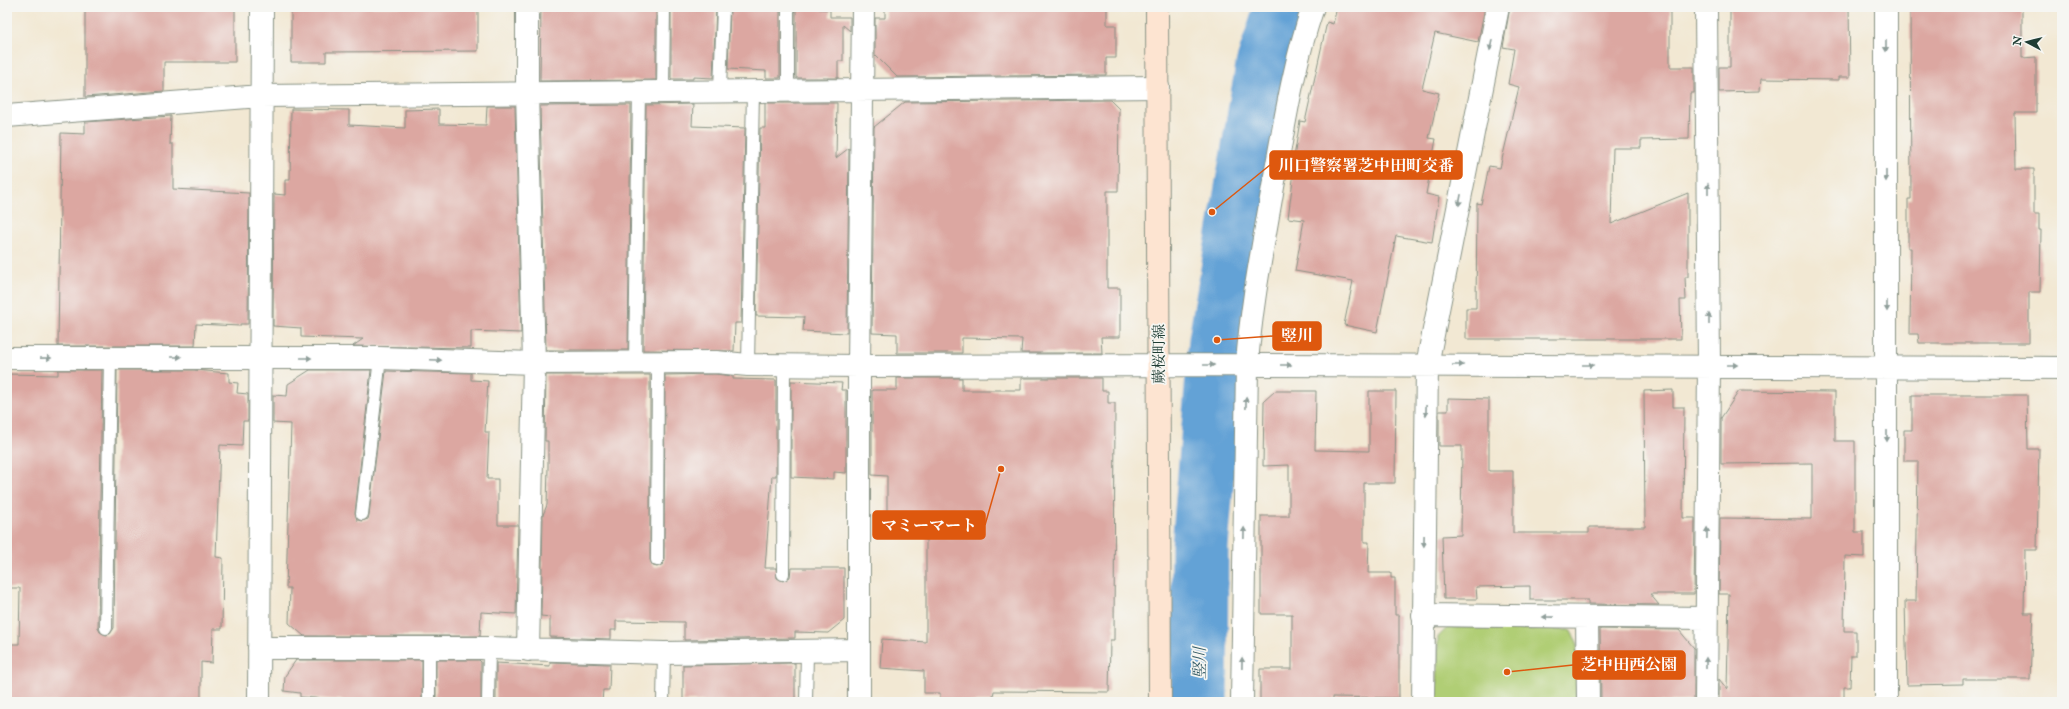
<svg xmlns="http://www.w3.org/2000/svg" width="2069" height="709" font-family="'IM FELL English','Noto Serif JP',serif">
<style>
.green{fill:#b0ce75;stroke:#688654}
.lines{fill:none;stroke-linecap:round;stroke-linejoin:round}
.river{stroke:#64a2d6;stroke-width:57}
.building{fill:#dca7a1}
.service-casing{stroke:#889284;stroke-width:14}
.minor-casing{stroke:#889284;stroke-width:24}
.secondary-casing{stroke:#889284;stroke-width:24}
.service{stroke:#fff;stroke-width:12}
.minor{stroke:#fff;stroke-width:22}
.secondary{stroke:#fde4d1;stroke-width:22}
.oneway{fill:#8f9e9a}
.labels{text-anchor:middle;stroke-width:3.5;stroke-linejoin:round;paint-order:stroke}
.street-label{font-size:15px;fill:#1f3d34;stroke:#f6f6f2}
.water-label{font-size:16px;font-style:italic;fill:#345b65;stroke:#f6f6f2}
.leader{fill:none;stroke:#de580e;stroke-width:1.5}
.callout-dot{fill:#de580e;stroke:#f6f6f2;stroke-width:1.5}
.callout{fill:#de580e;stroke:#de580e;stroke-width:1.5}
.callout-label{font-size:16px;text-anchor:middle;font-weight:bold;fill:#fff}
</style>
<rect width="100%" height="100%" fill="#f6f6f2"/>
<filter id="ink" filterUnits="userSpaceOnUse"><feTurbulence type="fractalNoise" baseFrequency=".025" numOctaves="2"/><feDisplacementMap in="SourceGraphic" scale="8" xChannelSelector="R" yChannelSelector="G"/><feConvolveMatrix kernelMatrix="1 2 1 2 8 2 1 2 1" color-interpolation-filters="sRGB"/></filter>
<filter id="wash" filterUnits="userSpaceOnUse"><feTurbulence type="fractalNoise" baseFrequency=".012" numOctaves="4" result="noise"/><feDisplacementMap in="SourceGraphic" scale="16" xChannelSelector="R" yChannelSelector="G"/><feGaussianBlur stdDeviation="0.9" result="paint"/><feColorMatrix in="noise" values="0 0 0 0 0 0 0 0 0 0 0 0 0 0 0 0 0 1.4 0 .05"/><feComposite in="paint" operator="in"/></filter>
<g filter="url(#wash)">
<rect width="100%" height="100%" fill="#f2e8d3"/>
<path class="green" d="M1448,627l122,3 7,12v60h-140l1,-65z"/>
<g class="lines">
<path class="river" d="M1199,702l1,-155 17,-207 47,-274 19,-59"/>
</g>
<g id="blocks">
<path class="building" d="M85,7h150v55h-71v29l-79,6z
M291,7h187v44l-152,1v10h-35z
M541,7h115v73l-116,1z
M671,7h45l-3,71 -20,-1v2h-22z
M730,7h50v71h-14v-7l-38,-2z
M796,7h23v2l11,1v7h20v14l-7,-6v36h-5v17h-42z
M885,7h222v18h9v33h-10v17l-209,2 -22,-22v-37h10z
M1337,7h148l-7,35 -43,-9 -13,56 17,4 -10,45 7,1 -10,55 13,3 -7,45 -36,-6 -19,96 -33,-7 9,-44 -58,-10 9,-51 -16,-2 7,-54 -2,-1 7,-42 5,1 22,-100 6,2z
M1510,7l160,2v58h24v26h-4l-1,46 -48,1v8h-28l-2,76 77,-31v84h-3l1,23h-6l1,39h-215v-31h10l1,-105 4,1 8,-38 11,2 19,-81 -11,-3 6,-35 -11,-2z
M1849,7l1,70h-11v3l-78,-1 -1,12 -41,1v-25h11v-59z
M1910,7h112v51l14,-1v56h-21l1,56h18v45h5v16h2l-1,62h-11v51h-110l-1,-9h-8l1,-86h-3v-49h3z
M1110,100l9,9 -1,82h-11v97h13v49h-19l1,16h-81l1,-14 -60,-1v15h-65v-19l-25,-1 2,-206 31,-25z
M765,103h72l-1,55 13,-10 -2,185 -44,-2 1,-14 -48,-1 4,-188h5z
M693,104l-1,22 53,2 -4,195h-6l-1,28 -91,-1 3,-245z
M631,105l-3,245h-82l-6,-244z
M487,106h28l6,227 -50,-2v17l-118,-2 10,-7 -62,-2v-9l-28,-2 1,-132 11,1v-15h5l1,-71 58,1v15l56,3v-18l34,-1v15l47,1z
M171,116l-1,28h3v45l76,4 -1,131h-8v2l-44,-2 -1,22h-137l3,-213 24,1v-12z
M58,370h44l-4,258 2,4 6,3 4,-1 4,-6 3,-258h77l35,3v9l9,1 -1,10 11,1v27h-5l-1,25 -22,-1 -4,112 7,1 -1,71h-9l-1,34 -11,-1v40h-194v-58h12l1,-56h-13v-214l51,1z
M310,370h61l-16,143 2,7 5,1 6,-2 1,-4 17,-144 85,2v7l17,1 -3,51h4l-2,47h11v46h20l-2,89 -35,-2 -1,24h-176l-15,-13 1,-35h-4l5,-164 -18,-1v-28l14,1 1,-12z
M715,374l18,2v3l43,1v96h-4l-7,92h11l1,10 6,3 7,-4 1,-9h53v52l-16,13 -33,-1v6l-111,2v-18l-68,-1v9h-5v9l-61,-2v-20l-9,-1 2,-101 4,-10 1,-38v-26h-3l1,-66h104v185l3,6 4,1 6,-3 1,-4 1,-185z
M897,378h65v12h59v-12h81v13h6v12h7l-1,237h-4l-1,52 -115,-1 -2,11h-52v-9h-16v-22l-44,-3 2,-29 44,3v-107h-39v-59l-15,-1v-85h25z
M791,381l51,2 -1,7h5v83l-12,-1v7l-43,-2z
M1673,390v17h11l-1,111h12l-1,76h-44l9,11 -71,-1v-4h-58v-14l-54,1 1,12h-33l-2,-63 19,-1 1,-89h-23v-35h9v-13l41,1v72h24v62h76v-6h56l-1,-136z
M1275,391h41l-1,59 54,1v-60h27l-1,92h-31v59h5l-1,31h23v5h4v37h4v83l-66,-1v5h-73v-33h32v-55h-31v-98h28v-51l-26,1 1,-65z
M1739,391l96,1v49h20v91h9v25l-19,-1 -1,75h12v25h-5l-1,31h-6v15l-125,-1v-22l8,10 2,-95h-10l1,-76 92,1v-56l-91,1v-46z
M1912,395h115l1,54h11l-2,101h-12l-1,63h9l-3,66h-67v5l-56,1 -2,-84h11l2,-140h-14v-31h8z
M1600,629l79,1 15,18v53l-93,1z
M296,660h126v42h-53l-69,-5v-4l-16,-2 1,-15z
M436,660h43l2,2v40h-45z
M550,662l60,2 -1,26h-6l-1,12h-106v-39l54,3z
M795,663v39l-112,-1v-36z"/>
</g>
</g>
<g filter="url(#ink)">
<use href="#blocks" fill-opacity="0" stroke="#889284" stroke-width="1"/>
<g class="lines">
<defs>
<path id="service" d="M720,90l3,-83
M788,90v-83
M663,91l1,-84
M635,362l4,-271
M748,365l5,-275
M362,514l18,-156
M657,560l1,-197
M783,574l1,-208
M106,628l4,-271
M429,649v53
M488,702l1,-54
M663,702l1,-49
M806,702l1,-50"/>
<path id="minor" d="M527,7v85l7,271 -6,287
M1886,7v695
M7,116l254,-20 897,-9
M7,358h373l154,5 182,-1 32,3 111,1 388,-1 815,3
M1423,615l283,3
M1587,618l1,84
M259,648h230l175,5 194,-3
M259,702l3,-695
M859,702v-336l4,-359
M1242,702l5,-337c4,-60 16,-119 26,-178 11,-61 20,-121 40,-180
M1423,702l4,-337 71,-358
M1706,702l3,-337 -3,-358"/>
<path id="secondary" d="M1157,7l3,695"/>
</defs>
<use href="#service" class="service-casing"/>
<use href="#minor" class="minor-casing"/>
<use href="#secondary" class="secondary-casing"/>
<use href="#service" class="service"/>
<use href="#minor" class="minor"/>
<use href="#secondary" class="secondary"/>
</g>
<defs><path id="oneway-solid" d="M-6-.8H1V-3.2L6.5 0L1 3.2V.8H-6Z"/></defs>
<g class="oneway">
<use href="#oneway-solid" transform="translate(1491 45) rotate(101)"/>
<use href="#oneway-solid" transform="translate(1886 46) rotate(90)"/>
<use href="#oneway-solid" transform="translate(1886 176) rotate(90)"/>
<use href="#oneway-solid" transform="translate(1708 189) rotate(-90)"/>
<use href="#oneway-solid" transform="translate(1460 200) rotate(101)"/>
<use href="#oneway-solid" transform="translate(1887 306) rotate(90)"/>
<use href="#oneway-solid" transform="translate(1709 319) rotate(-90)"/>
<use href="#oneway-solid" transform="translate(176 357)"/>
<use href="#oneway-solid" transform="translate(46 358) rotate(-1)"/>
<use href="#oneway-solid" transform="translate(306 358)"/>
<use href="#oneway-solid" transform="translate(436 360) rotate(2)"/>
<use href="#oneway-solid" transform="translate(1209 365)"/>
<use href="#oneway-solid" transform="translate(1286 365)"/>
<use href="#oneway-solid" transform="translate(1458 365)"/>
<use href="#oneway-solid" transform="translate(1588 365)"/>
<use href="#oneway-solid" transform="translate(1732 365)"/>
<use href="#oneway-solid" transform="translate(1246 403) rotate(-89)"/>
<use href="#oneway-solid" transform="translate(1426 411) rotate(91)"/>
<use href="#oneway-solid" transform="translate(1887 436) rotate(90)"/>
<use href="#oneway-solid" transform="translate(1244 533) rotate(-89)"/>
<use href="#oneway-solid" transform="translate(1707 533) rotate(-89)"/>
<use href="#oneway-solid" transform="translate(1424 541) rotate(91)"/>
<use href="#oneway-solid" transform="translate(1548 617) rotate(-179)"/>
<use href="#oneway-solid" transform="translate(1242 663) rotate(-89)"/>
<use href="#oneway-solid" transform="translate(1706 663) rotate(-90)"/>
</g>
</g>
<g class="labels">
<g class="street-label">
<text transform="translate(1159 354) rotate(-90)" y="5">蕨桜町線</text>
</g>
<g class="water-label">
<text transform="translate(1199 663) rotate(-90)" y="6">竪川</text>
</g>
</g>
<path class="leader" d="M1212 212L1270 165M1217 340L1273 336M1001 469L985 525M1507 672L1573 665"/>
<g class="callout-dot">
<circle cx="1212" cy="212" r="4"/>
<circle cx="1217" cy="340" r="4"/>
<circle cx="1001" cy="469" r="4"/>
<circle cx="1507" cy="672" r="4"/>
</g>
<g class="callout">
<rect x="1270" y="151" width="192" height="28" rx="4"/>
<rect x="1273" y="322" width="48" height="28" rx="4"/>
<rect x="873" y="511" width="112" height="28" rx="4"/>
<rect x="1573" y="651" width="112" height="28" rx="4"/>
</g>
<g class="callout-label">
<text x="1366" y="171">川口警察署芝中田町交番</text>
<text x="1297" y="341">竪川</text>
<text x="929" y="531">マミーマート</text>
<text x="1629" y="670">芝中田西公園</text>
</g>
<rect width="2069" height="709" fill="none" stroke="#f6f6f2" stroke-width="24"/>
<g transform="translate(2027 42) rotate(277)" stroke="#f6f6f2" stroke-width="3" paint-order="stroke">
<path d="M0-3L7 15L0 10L-7 15Z" fill="#1f3d34"/>
<text y="-6" font-size="11" font-weight="bold" text-anchor="middle" fill="#1f3d34">N</text>
</g>
</svg>
